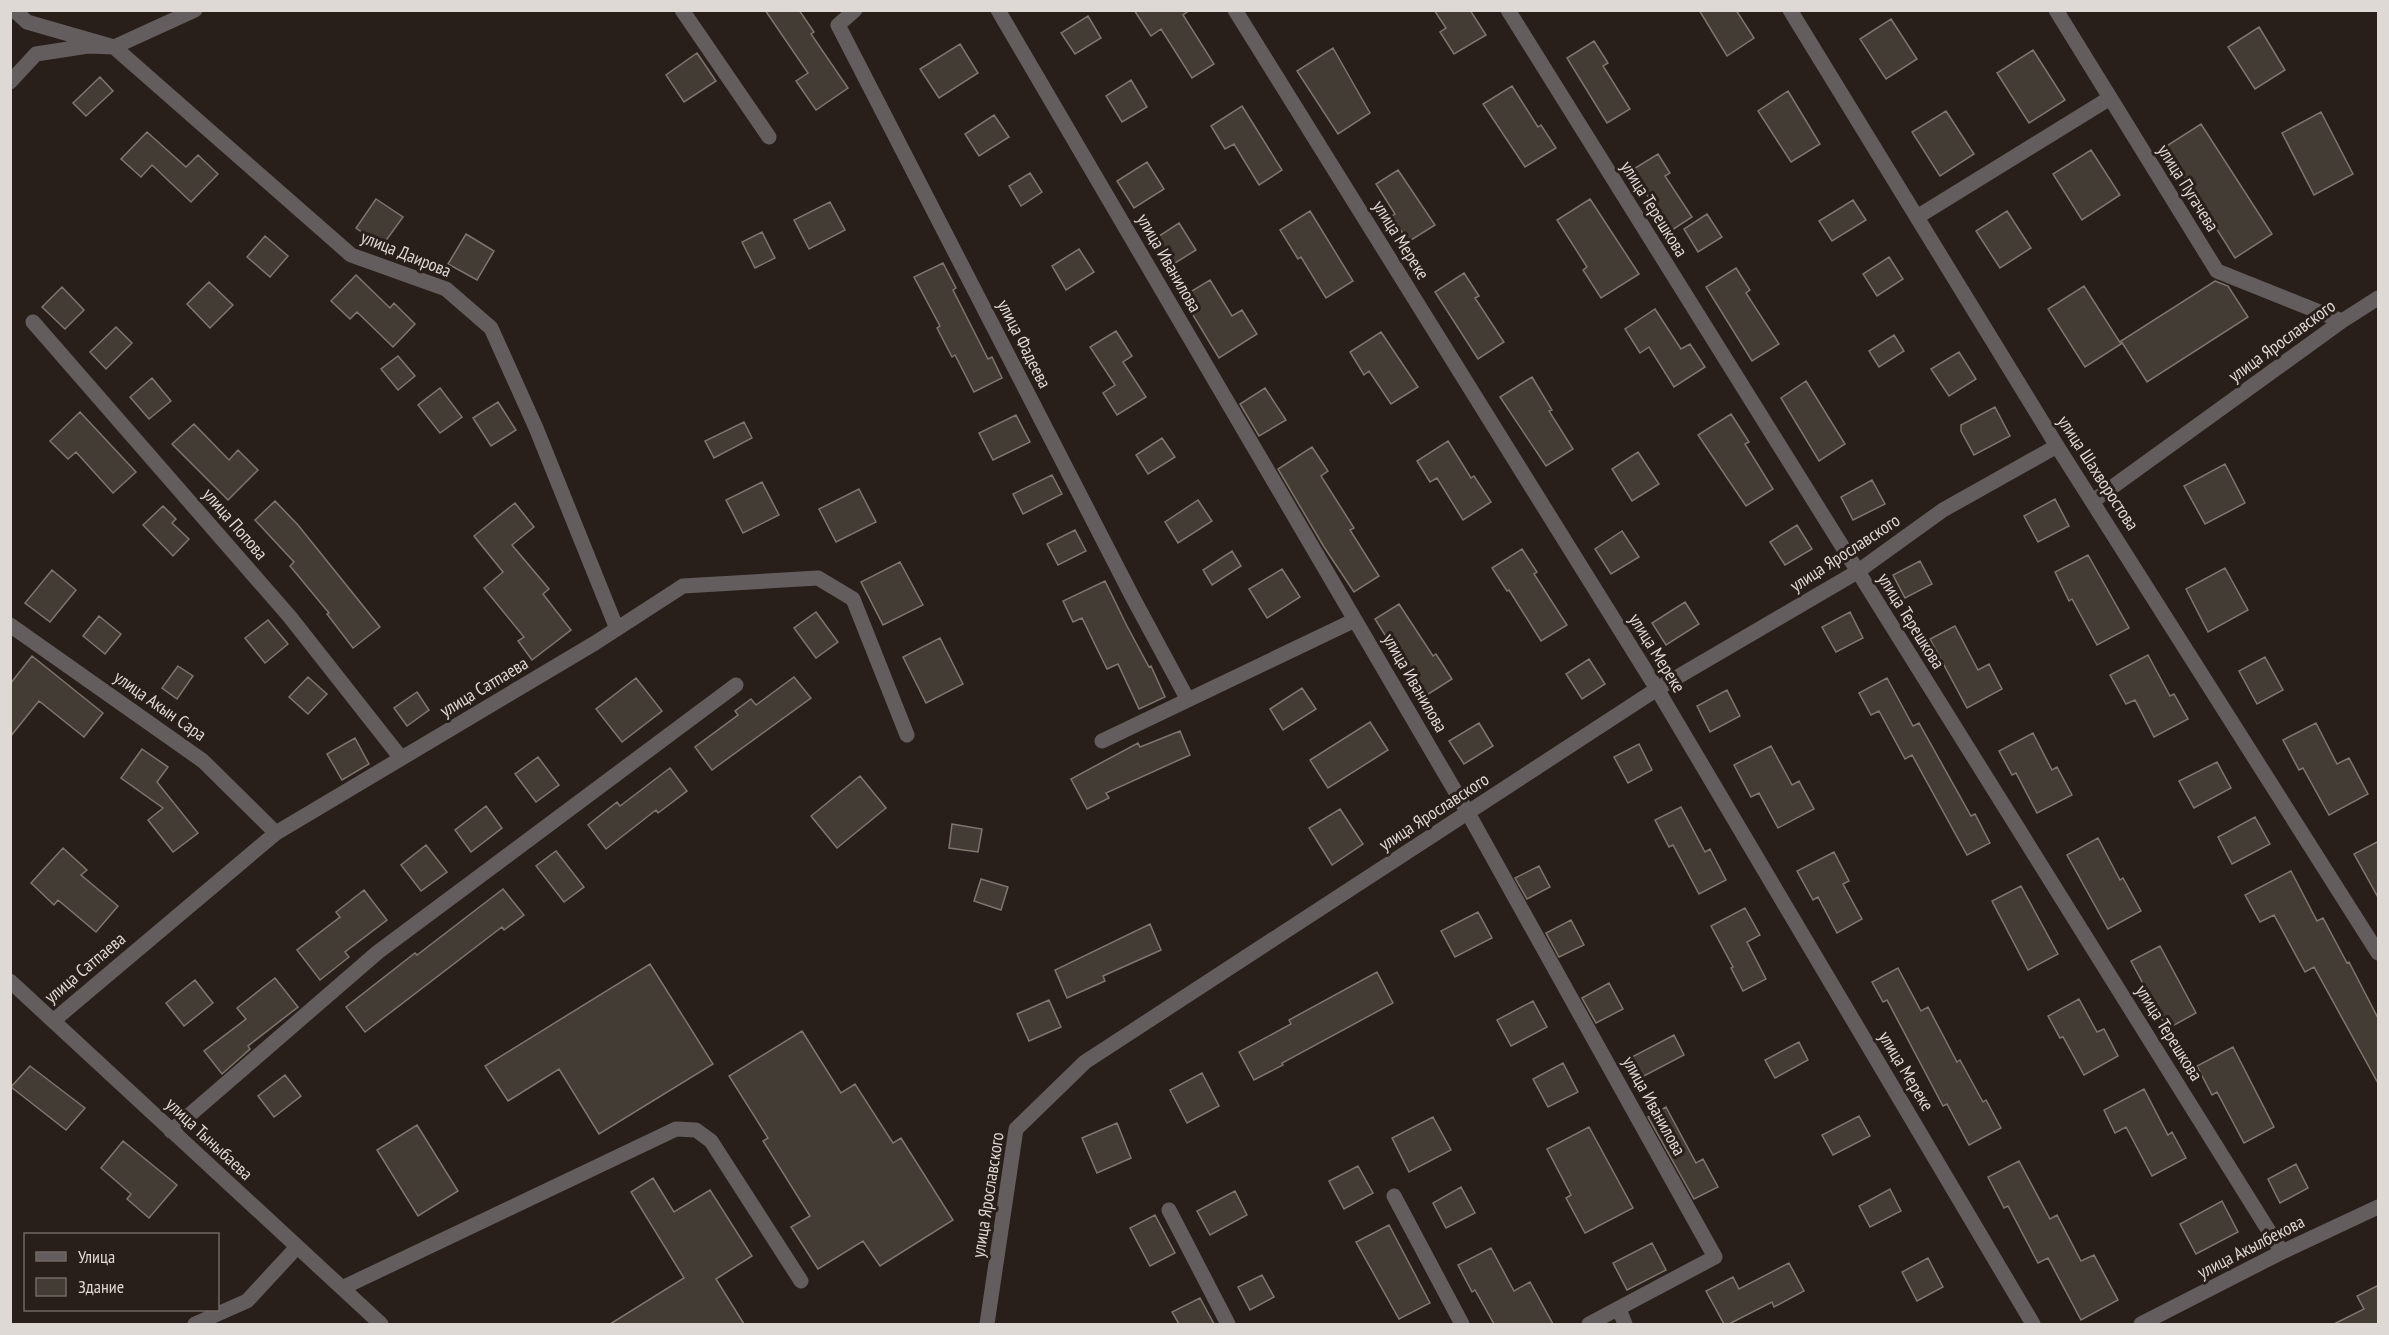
<svg xmlns="http://www.w3.org/2000/svg" width="2389" height="1335" font-family="'PT Sans Narrow',sans-serif">
<style>
.building{fill:#433c35;stroke:#7e766e;stroke-width:1.5}
.lines{fill:none;stroke-linecap:round;stroke-linejoin:round}
.minor{stroke:#635e5d;stroke-width:15}
.labels{text-anchor:middle;stroke-width:6;stroke-linejoin:round;paint-order:stroke}
.street-label{font-size:18px;fill:#dfd9d6;stroke:#281f1a}
</style>
<rect width="100%" height="100%" fill="#281f1a"/>
<path class="building" d="M765,10h34l15,22 -3,2 37,54 -32,22 -20,-29 12,-8z
M1134,10h56l-7,5 31,49 -22,14 -31,-49 -10,7z
M1434,10h36l16,25 -32,19 -14,-22 6,-4z
M1699,10h37l18,28 -27,18z
M1088,16l13,22 -26,16 -14,-21z
M1891,19l26,40 -31,20 -26,-40z
M2259,27l26,43 -30,19 -27,-42z
M1594,41l14,22 -5,3 27,43 -23,14 -40,-65z
M960,44l18,29 -39,25 -19,-29z
M1333,48l37,65 -32,21 -41,-63z
M2033,50l32,50 -36,23 -32,-50z
M697,53l19,28 -32,21 -18,-27z
M100,77l13,14 -27,25 -13,-13z
M1131,80l16,27 -25,15 -16,-26z
M1512,86l26,41 3,-2 15,23 -31,19 -42,-63z
M1788,91l32,53 -29,18 -33,-51z
M1242,106l40,64 -23,15 -25,-41 -9,5 -14,-23z
M1946,111l28,43 -34,22 -28,-44z
M2321,112l32,62 -39,21 -32,-62z
M994,115l15,22 -30,19 -14,-22z
M2201,124l71,110 -37,24 -70,-111z
M147,132l39,35 12,-12 20,19 -27,28 -39,-37 -11,12 -20,-18z
M2091,150l29,45 -38,25 -29,-46z
M1658,154l12,19 -5,3 27,41 -23,15 -37,-62z
M1147,162l17,27 -30,19 -17,-27z
M1398,170l37,55 -27,17 -16,-26 3,-2 -19,-30z
M1030,173l12,19 -21,14 -12,-20z
M376,199l27,18 -21,29 -26,-18z
M1590,199l49,75 -38,24 -18,-28 4,-3 -30,-47z
M1853,200l13,20 -34,21 -13,-20z
M830,202l15,28 -36,19 -15,-29z
M1310,211l43,70 -27,17 -25,-41 -3,2 -18,-29z
M2007,211l24,37 -31,20 -24,-37z
M1707,214l15,23 -24,15 -14,-23z
M1179,223l17,27 -29,18 -17,-26z
M762,232l13,26 -20,10 -13,-26z
M466,234l28,17 -17,29 -29,-16z
M265,236l23,20 -18,21 -23,-20z
M1079,249l15,23 -28,18 -14,-24z
M1889,257l14,22 -26,17 -14,-22z
M943,263l13,25 -3,2 35,69 4,-2 10,21 -28,14 -19,-37 -3,2 -15,-29 3,-2 -26,-49z
M1736,268l14,22 -4,3 33,51 -27,17 -46,-74z
M1464,273l15,23 -4,2 29,44 -26,17 -43,-67z
M356,275l34,33 4,-5 21,21 -22,23 -36,-35 -7,7 -19,-18z
M1210,280l22,36 10,-6 15,24 -38,24 -37,-61z
M2215,281l13,5 20,31 -101,65 -26,-41z
M209,282l24,23 -23,23 -23,-24z
M2084,286l37,58 -36,23 -37,-58z
M62,287l22,23 -19,19 -23,-22z
M1655,309l26,40 9,-5 15,23 -31,20 -25,-40 -9,6 -15,-24z
M116,327l16,16 -26,26 -16,-17z
M1116,331l16,25 -9,6 23,35 -29,18 -14,-22 12,-8 -25,-38z
M1381,332l37,55 -27,17 -22,-33 -5,4 -14,-23z
M1894,335l10,16 -25,16 -10,-16z
M1959,352l17,27 -27,17 -18,-27z
M398,356l17,20 -17,14 -17,-21z
M1532,377l20,33 -3,1 24,38 -27,17 -46,-69z
M152,378l19,23 -22,18 -19,-22z
M1806,381l39,63 -26,17 -38,-63z
M440,388l22,29 -22,16 -22,-28z
M1265,388l21,32 -27,16 -19,-32z
M498,402l18,28 -25,16 -18,-28z
M1995,407l15,29 -36,19 -13,-24v-6z
M80,412l56,60 -23,21 -37,-41 -8,7 -18,-18z
M1731,414l18,28 -4,2 28,45 -27,17 -48,-71z
M1016,415l14,27 -37,18 -14,-27z
M744,422l8,16 -38,20 -9,-17z
M194,424l35,36 9,-10 20,20 -30,30 -56,-56z
M1162,438l13,19 -27,17 -12,-19z
M1448,441l23,37 3,-2 17,26 -28,18 -26,-42 -7,4 -13,-21z
M1312,447l16,24 -7,5 33,52 -4,2 29,46 -25,16 -30,-45 -46,-78z
M1638,452l21,32 -27,17 -20,-32z
M2225,464l20,39 -40,21 -21,-38z
M1052,475l10,19 -39,20 -10,-20z
M1872,480l13,24 -32,16 -12,-23z
M762,482l17,33 -36,18 -17,-33z
M859,489l17,33 -40,20 -17,-33z
M2055,499l14,27 -31,16 -14,-26z
M1198,500l14,21 -34,22 -13,-21z
M275,501l23,24 82,102 -27,21 -26,-34 2,-1 -39,-47 4,-4 -39,-42z
M515,503l19,24 -22,18 37,44 -6,5 28,36 -39,30 -14,-19 6,-4 -40,-49 19,-16 -29,-36z
M163,506l13,13 -4,4 17,16 -16,17 -30,-31z
M1797,525l15,24 -27,16 -15,-23z
M1075,530l11,21 -28,14 -11,-21z
M1622,531l17,26 -28,17 -16,-25z
M1522,549l15,23 -3,2 33,51 -26,16 -32,-51 -2,1 -15,-23z
M1232,551l9,15 -29,19 -9,-15z
M2088,555l41,73 -32,17 -25,-46 -3,2 -14,-29z
M1920,561l12,23 -27,14 -12,-23z
M900,562l23,43 -40,20 -22,-43z
M2225,568l23,42 -40,22 -22,-43z
M1282,569l18,28 -33,21 -18,-29z
M52,570l24,20 -26,32 -25,-19z
M1105,581l22,45 22,41 2,-1 14,31 -26,12 -21,-45 -11,5 -25,-51 -9,4 -10,-21z
M1685,602l14,22 -33,21 -14,-22z
M1399,604l34,52 3,-2 16,25 -33,21 -15,-25 4,-3 -33,-53z
M816,612l22,30 -22,16 -22,-30z
M1850,612l13,26 -27,14 -14,-25z
M99,616l22,18 -16,20 -22,-18z
M268,620l20,24 -23,19 -20,-25z
M1955,626l23,44 11,-6 13,25 -35,19 -37,-69z
M940,638l23,46 -37,19 -23,-46z
M2148,655l22,41 4,-2 14,25 -34,18 -19,-37 -9,4 -16,-29z
M32,656l71,57 -19,24 -45,-36 -29,36v-53z
M2265,657l18,33 -26,14 -18,-33z
M1589,659l16,25 -23,15 -16,-25z
M178,666l15,10 -16,23 -15,-11z
M308,677l19,17 -19,20 -19,-17z
M794,677l17,21 -99,72 -17,-23 43,-32 -3,-4 16,-12 5,6z
M636,678l26,33 -40,31 -26,-33z
M1887,678l26,48 6,-3 52,93 4,-2 15,29 -23,12 -55,-100 -7,4 -26,-48 -8,4 -12,-22z
M1302,688l14,21 -33,21 -13,-21z
M1727,690l13,26 -30,16 -13,-26z
M417,692l12,18 -22,16 -13,-18z
M1370,722l18,28 -60,38 -18,-28z
M1479,723l14,23 -29,18 -15,-23z
M2316,723l21,41 12,-6 19,36 -39,21 -26,-47 -4,2 -16,-30z
M1180,731l10,24 -84,38 3,5 -22,11 -16,-30 67,-36 2,4z
M2033,733l19,37 5,-3 15,28 -35,18 -21,-40 -4,2 -13,-24z
M355,738l14,26 -27,16 -15,-26z
M1639,744l13,26 -24,13 -14,-26z
M1771,746l21,39 7,-4 15,28 -36,19 -19,-35 -8,4 -17,-32z
M142,749l26,18 -11,15 41,51 -25,19 -25,-32 15,-12 -42,-30z
M538,757l21,28 -23,17 -21,-28z
M2217,762l14,26 -37,20 -15,-27z
M670,768l17,23 -29,22 -2,-3 -50,39 -18,-24 29,-23 3,4z
M860,776l26,32 -49,40 -26,-32z
M486,806l16,22 -31,24 -16,-22z
M1681,807l24,45 5,-3 16,31 -27,14 -26,-49 -4,2 -14,-27z
M1340,809l23,35 -31,21 -23,-37z
M2255,817l15,27 -38,20 -14,-27z
M952,824l30,5 -4,23 -29,-4z
M2098,838l22,42 3,-2 18,33 -33,18 -41,-74z
M2379,841v58l-25,-45z
M426,845l21,27 -26,19 -20,-26z
M63,848l24,22 -6,5 37,31 -22,26 -38,-32 -4,5 -23,-22z
M556,851l28,36 -20,15 -28,-36z
M1834,852l15,29 -6,3 19,35 -25,14 -19,-36 -5,3 -16,-29z
M1539,866l11,21 -23,12 -12,-21z
M2291,871l26,50 6,-3 24,45 2,-1 30,58v65l-65,-118 -9,5 -31,-57 -14,7 -15,-27z
M981,879l27,8 -7,23 -27,-9z
M2021,886l37,68 -30,16 -36,-69z
M503,889l21,26 -20,15 -2,-3 -137,105 -19,-25 69,-54 2,2z
M364,890l23,30 -42,32 4,5 -29,23 -23,-30 43,-33 -4,-5z
M1745,908l15,27 -13,7 19,37 -23,12 -12,-23 2,-1 -22,-41z
M1478,912l14,26 -37,19 -14,-26z
M1571,920l13,25 -25,12 -13,-24z
M1150,924l11,26 -58,26 2,5 -38,17 -12,-28z
M2160,946l36,67 -29,16 -36,-68z
M650,964l63,100 -114,70 -40,-65 -51,32 -23,-35z
M1898,968l23,43 7,-4 29,55 3,-2 23,42 3,-2 15,28 -32,17 -22,-41 -4,2 -56,-106 -4,2 -11,-20z
M1377,972l16,31 -111,60 1,2 -29,15 -15,-28 52,-28 -2,-4z
M275,978l23,29 -50,39 2,3 -28,25 -18,-23 42,-32 -9,-11z
M195,980l18,23 -29,23 -18,-23z
M1609,983l14,26 -27,14 -14,-25z
M2079,999l18,33 7,-3 14,27 -34,19 -21,-38 -3,1 -12,-22z
M1049,1000l12,27 -32,14 -12,-27z
M1533,1001l14,26 -36,19 -14,-26z
M802,1031l39,62 14,-9 38,59 8,-5 52,82 -73,46 -17,-25 -45,28 -27,-42 19,-11 -47,-75 5,-3 -39,-62z
M1674,1035l10,20 -42,22 -10,-20z
M1799,1042l9,18 -33,18 -10,-18z
M2233,1047l41,80 -30,16 -27,-51 -5,3 -15,-29z
M1563,1063l15,29 -30,15 -15,-28z
M30,1066l55,42 -19,22 -55,-43z
M1202,1073l17,33 -32,17 -17,-33z
M285,1075l16,21 -27,21 -16,-21z
M2144,1089l24,46 4,-3 14,26 -34,18 -26,-49 -11,6 -11,-23z
M1666,1107l30,56 7,-4 15,28 -24,12 -46,-82z
M1859,1116l11,20 -37,19 -11,-20z
M1433,1117l18,33 -42,22 -17,-34z
M1117,1123l14,35 -34,15 -15,-35z
M417,1125l41,66 -40,25 -41,-66z
M1589,1127l44,81 -48,25 -19,-35 5,-3 -24,-46z
M123,1141l54,44 -28,33 -22,-19 4,-5 -30,-26z
M2019,1161l31,58 7,-4 24,46 13,-6 24,45 -37,20 -33,-62 -10,5 -30,-57 -4,2 -16,-31z
M2296,1164l12,24 -28,15 -12,-24z
M1358,1166l15,27 -29,16 -15,-28z
M653,1178l21,34 36,-22 42,66 -36,23 28,45h-134l74,-46 -53,-86z
M1461,1187l14,26 -29,15 -13,-25z
M1890,1189l11,22 -31,16 -11,-21z
M1235,1191l12,24 -37,20 -13,-24z
M2222,1201l16,31 -42,22 -16,-30z
M1155,1215l20,38 -25,13 -20,-38z
M1389,1225l41,78 -31,16 -43,-77z
M1652,1243l14,27 -39,20 -14,-27z
M1491,1248l23,43 16,-9 23,42h-59l-19,-34 -3,2 -14,-27z
M1928,1258l15,29 -26,14 -15,-29z
M1789,1263l15,28 -30,16 -2,-5 -43,22h-5l-18,-33 27,-14 6,12z
M1262,1275l12,22 -24,13 -12,-23z
M2379,1285v39h-45l30,-15 -7,-13z
M1200,1298l14,26h-35l-7,-12z"/>
<g class="lines">
<path class="minor" d="M14,10l13,12 87,25 237,208 95,34 45,39 45,100 81,201
M682,10l87,127
M855,10l-17,15 295,573 55,102
M998,10l470,803 247,444 -126,67
M1235,10l422,679 376,635
M1508,10l774,1242
M1790,10l267,436 321,507
M2056,10l161,261 125,50
M10,82l26,-28 52,-8 26,1 81,-37
M1917,217l193,-119
M33,322l257,295 111,141
M2093,501l249,-180 36,-23
M10,625l193,136 73,72
M1102,741l253,-121
M10,981l371,343
M53,1021l223,-188 319,-190 88,-57 135,-8 35,21 54,136
M171,1131l207,-179 358,-267
M1394,1196l68,128
M1169,1210l59,114
M342,1288l334,-159 20,1 15,11 90,140
M1619,1309l6,15
M195,1324l52,-23 50,-54
M987,1324l29,-195 69,-67 572,-373 200,-117 86,-62 114,-64
M2141,1324l141,-72 96,-45"/>
</g>
<g class="labels">
<g class="street-label">
<text transform="translate(2188 188) rotate(58)" y="6">улица Пугачева</text>
<text transform="translate(1654 209) rotate(58)" y="6">улица Терешкова</text>
<text transform="translate(1401 240) rotate(58)" y="6">улица Мереке</text>
<text transform="translate(406 254) rotate(22)" y="6">улица Даирова</text>
<text transform="translate(1169 263) rotate(60)" y="6">улица Иванилова</text>
<text transform="translate(2282 341) rotate(-36)" y="6">улица Ярославского</text>
<text transform="translate(1024 344) rotate(63)" y="6">улица Фадеева</text>
<text transform="translate(2098 473) rotate(57)" y="6">улица Шахворостова</text>
<text transform="translate(235 524) rotate(49)" y="6">улица Попова</text>
<text transform="translate(1845 553) rotate(-33)" y="6">улица Ярославского</text>
<text transform="translate(1911 621) rotate(58)" y="6">улица Терешкова</text>
<text transform="translate(1657 653) rotate(58)" y="6">улица Мереке</text>
<text transform="translate(1415 683) rotate(60)" y="6">улица Иванилова</text>
<text transform="translate(484 687) rotate(-31)" y="6">улица Сатпаева</text>
<text transform="translate(160 706) rotate(35)" y="6">улица Акын Сара</text>
<text transform="translate(1434 812) rotate(-33)" y="6">улица Ярославского</text>
<text transform="translate(85 968) rotate(-40)" y="6">улица Сатпаева</text>
<text transform="translate(2169 1033) rotate(58)" y="6">улица Терешкова</text>
<text transform="translate(1906 1071) rotate(59)" y="6">улица Мереке</text>
<text transform="translate(1654 1106) rotate(61)" y="6">улица Иванилова</text>
<text transform="translate(209 1139) rotate(43)" y="6">улица Тыныбаева</text>
<text transform="translate(988 1195) rotate(-81)" y="6">улица Ярославского</text>
<text transform="translate(2251 1247) rotate(-27)" y="6">улица Акылбекова</text>
</g>
</g>
<rect width="2389" height="1335" fill="none" stroke="#dfd9d6" stroke-width="24"/>
<rect x="24" y="1233" width="195" height="78" fill="#281f1a" stroke="#716965" stroke-width="1.5"/>
<rect x="36" y="1252" width="30" height="9" fill="#635e5d" stroke="#716965" stroke-width="1.5"/>
<text x="78" y="1263" font-size="18" fill="#dfd9d6">Улица</text>
<rect x="36" y="1278" width="30" height="18" fill="#433c35" stroke="#716965" stroke-width="1.5"/>
<text x="78" y="1293" font-size="18" fill="#dfd9d6">Здание</text>
</svg>
